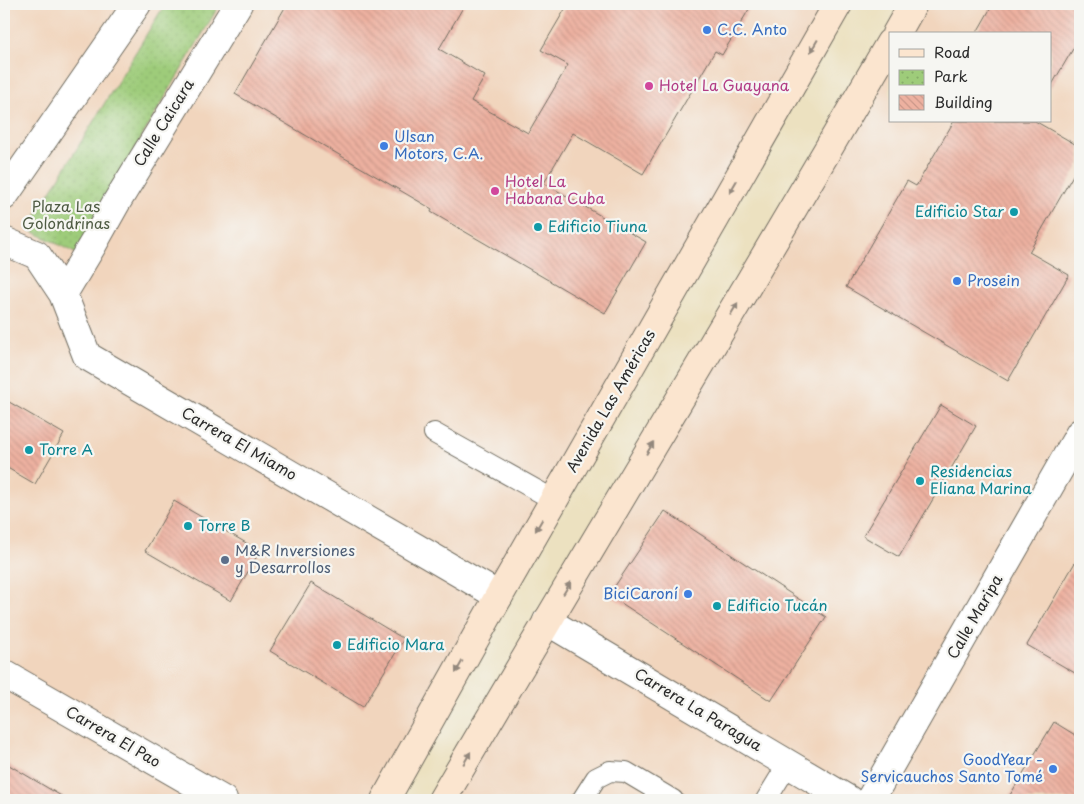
<svg xmlns="http://www.w3.org/2000/svg" width="1084" height="804" font-family="'Playpen Sans',sans-serif">
<style>
.built{fill:#f1d5bd}
.park{fill:url(#park-dots);stroke:#647c52}
.building{fill:url(#building-back-hatch)}
.lines{fill:none;stroke-linecap:round;stroke-linejoin:round}
.service-casing{stroke:#6f6b5f;stroke-width:22}
.minor-casing{stroke:#6f6b5f;stroke-width:30}
.secondary-casing{stroke:#6f6b5f;stroke-width:30}
.service{stroke:#fff;stroke-width:20}
.minor{stroke:#fff;stroke-width:28}
.secondary{stroke:#fbe5cf;stroke-width:28}
.oneway{fill:#93887d}
.shop-dot{fill:#3f7fe0;stroke:#f6f6f2;stroke-width:2}
.hotel-dot{fill:#d1479c;stroke:#f6f6f2;stroke-width:2}
.culture-dot{fill:#0f9aa8;stroke:#f6f6f2;stroke-width:2}
.service-dot{fill:#5c6f8a;stroke:#f6f6f2;stroke-width:2}
.labels{text-anchor:middle;stroke-width:4.5;stroke-linejoin:round;paint-order:stroke}
.shop-label{font-size:15px;fill:#366cbe;stroke:#f6f6f2;text-anchor:start}
.hotel-label{font-size:15px;fill:#b23c85;stroke:#f6f6f2;text-anchor:start}
.street-label{font-size:15px;fill:#2b2b2b;stroke:#f6f6f2}
.park-label{font-size:15px;fill:#4e5b43;stroke:#f6f6f2}
.culture-label{font-size:15px;fill:#0d838f;stroke:#f6f6f2;text-anchor:start}
.service-label{font-size:15px;fill:#4e5e75;stroke:#f6f6f2;text-anchor:start}
</style>
<defs>
<pattern id="park-dots" width="8" height="8" patternUnits="userSpaceOnUse" patternTransform="scale(1.25)"><rect width="8" height="8" fill="#9ecc7a"/><path d="M2 2h.1M6 6h.1" fill="none" stroke="#88af6a" stroke-width="1.8" stroke-linecap="round"/></pattern>
<pattern id="building-back-hatch" width="6" height="6" patternUnits="userSpaceOnUse" patternTransform="scale(1.25)"><rect width="6" height="6" fill="#edb1a0"/><path d="M-1 5l2 2M0 0l6 6M5-1l2 2" fill="none" stroke="#cb988a"/></pattern>
</defs>
<rect width="100%" height="100%" fill="#f6f6f2"/>
<filter id="ink" filterUnits="userSpaceOnUse"><feTurbulence type="fractalNoise" baseFrequency=".02" numOctaves="2"/><feDisplacementMap in="SourceGraphic" scale="10" xChannelSelector="R" yChannelSelector="G"/><feConvolveMatrix kernelMatrix="1 2 1 2 8 2 1 2 1" color-interpolation-filters="sRGB"/></filter>
<filter id="wash" filterUnits="userSpaceOnUse"><feTurbulence type="fractalNoise" baseFrequency=".0096" numOctaves="4" result="noise"/><feDisplacementMap in="SourceGraphic" scale="20" xChannelSelector="R" yChannelSelector="G"/><feGaussianBlur stdDeviation="1.12" result="paint"/><feColorMatrix in="noise" values="0 0 0 0 0 0 0 0 0 0 0 0 0 0 0 0 0 1.4 0 .05"/><feComposite in="paint" operator="in"/></filter>
<g filter="url(#wash)">
<rect width="100%" height="100%" fill="#ece1c0"/>
<path class="built" d="M4,4h836l-454,796h-382z
M910,4h170v796h-638l448,-761v82h160v-87h-157z"/>
<path class="park" d="M165,4h55l-126,214 -17,36 -49,-25z"/>
<g id="blocks">
<path class="building" d="M287,4h178l-26,45 46,27 -14,25 57,32 40,-68 -27,-15 27,-46h184l-30,51 -7,-4 -72,123 -70,-41 -29,50 102,59 -41,71 -174,-101 1,-3 -197,-115z
M993,4h87v33l-30,51v-54h-74z
M954,121h81l45,26v16l-51,89 40,23 -61,106 -162,-94 61,-106 9,5z
M4,399l60,35 -29,50 -31,-18z
M941,405l35,21 -77,131 -36,-21z
M174,501l86,50 -29,50 -86,-50z
M665,511l161,106 -55,84 -162,-106z
M1080,554v122l-53,-31z
M311,583l93,56 -41,68 -93,-56z
M1054,722l26,16v62h-73z
M4,762l64,38h-64z"/>
</g>
</g>
<g filter="url(#ink)">
<use href="#blocks" fill-opacity="0" stroke="#6f6b5f" stroke-width="1"/>
<g class="lines">
<defs>
<path id="service" d="M434,433l120,67
M582,800l14,-22 14,-7 16,1 47,28
M766,800l22,-36"/>
<path id="minor" d="M238,4l-122,199 -23,41 -30,50 24,62 412,240
M4,196l133,-192
M4,241l33,14 26,39
M547,621l302,179
M4,674l219,126
M870,800l210,-367"/>
<path id="secondary" d="M896,34l17,-30
M385,800l114,-204 339,-592
M442,800c148,-253 301,-503 448,-757"/>
</defs>
<use href="#service" class="service-casing"/>
<use href="#minor" class="minor-casing"/>
<use href="#secondary" class="secondary-casing"/>
<use href="#service" class="service"/>
<use href="#minor" class="minor"/>
<use href="#secondary" class="secondary"/>
</g>
<defs><path id="oneway-solid" d="M-6-.8H1V-3.2L6.5 0L1 3.2V.8H-6Z" transform="scale(1.25)"/></defs>
<g class="oneway">
<use href="#oneway-solid" transform="translate(814 46) rotate(120)"/>
<use href="#oneway-solid" transform="translate(733 187) rotate(120)"/>
<use href="#oneway-solid" transform="translate(734 309) rotate(-59)"/>
<use href="#oneway-solid" transform="translate(650 448) rotate(-59)"/>
<use href="#oneway-solid" transform="translate(539 525) rotate(120)"/>
<use href="#oneway-solid" transform="translate(567 588) rotate(-59)"/>
<use href="#oneway-solid" transform="translate(459 667) rotate(119)"/>
<use href="#oneway-solid" transform="translate(467 758) rotate(-60)"/>
</g>
</g>
<g class="shop-dot">
<circle cx="707" cy="30" r="5"/>
<circle cx="384" cy="146" r="5"/>
<circle cx="957" cy="281" r="5"/>
<circle cx="688" cy="594" r="5"/>
<circle cx="1053" cy="769" r="5"/>
</g>
<g class="hotel-dot">
<circle cx="649" cy="86" r="5"/>
<circle cx="495" cy="191" r="5"/>
</g>
<g class="culture-dot">
<circle cx="1014" cy="212" r="5"/>
<circle cx="538" cy="227" r="5"/>
<circle cx="29" cy="450" r="5"/>
<circle cx="920" cy="481" r="5"/>
<circle cx="188" cy="526" r="5"/>
<circle cx="717" cy="606" r="5"/>
<circle cx="337" cy="645" r="5"/>
</g>
<circle class="service-dot" cx="225" cy="560" r="5"/>
<g class="labels">
<g class="shop-label">
<text x="717" y="35">C.C. Anto</text>
<text x="394" y="142">Ulsan<tspan x="394" dy="17">Motors, C.A.</tspan></text>
<text x="967" y="286">Prosein</text>
<text x="678" y="599" text-anchor="end">BiciCaroní</text>
<text x="1043" y="765" text-anchor="end">GoodYear -<tspan x="1043" dy="17">Servicauchos Santo Tomé</tspan></text>
</g>
<g class="hotel-label">
<text x="659" y="91">Hotel La Guayana</text>
<text x="505" y="187">Hotel La<tspan x="505" dy="17">Habana Cuba</tspan></text>
</g>
<g class="street-label">
<text transform="translate(164 123) rotate(-58)" y="5">Calle Caicara</text>
<text transform="translate(611 401) rotate(-60)" y="5">Avenida Las Américas</text>
<text transform="translate(239 444) rotate(30)" y="5">Carrera El Miamo</text>
<text transform="translate(975 617) rotate(-60)" y="5">Calle Maripa</text>
<text transform="translate(698 710) rotate(31)" y="5">Carrera La Paragua</text>
<text transform="translate(113 737) rotate(30)" y="5">Carrera El Pao</text>
</g>
<g class="park-label">
<text x="66" y="212">Plaza Las<tspan x="66" dy="17">Golondrinas</tspan></text>
</g>
<g class="culture-label">
<text x="1004" y="217" text-anchor="end">Edificio Star</text>
<text x="548" y="232">Edificio Tiuna</text>
<text x="39" y="455">Torre A</text>
<text x="930" y="477">Residencias<tspan x="930" dy="17">Eliana Marina</tspan></text>
<text x="198" y="531">Torre B</text>
<text x="727" y="611">Edificio Tucán</text>
<text x="347" y="650">Edificio Mara</text>
</g>
<g class="service-label">
<text x="235" y="556">M&amp;R Inversiones<tspan x="235" dy="17">y Desarrollos</tspan></text>
</g>
</g>
<rect width="1084" height="804" fill="none" stroke="#f6f6f2" stroke-width="20"/>
<rect x="889" y="32" width="162" height="90" fill="#f6f6f2" stroke="#a5a5a2"/>
<rect x="899" y="49" width="25" height="8" fill="#fbe5cf" stroke="#a5a5a2"/>
<text x="934" y="58" font-size="15" fill="#2b2b2b">Road</text>
<rect x="899" y="70" width="25" height="15" fill="url(#park-dots)" stroke="#a5a5a2"/>
<text x="934" y="82" font-size="15" fill="#2b2b2b">Park</text>
<rect x="899" y="95" width="25" height="15" fill="url(#building-back-hatch)" stroke="#a5a5a2"/>
<text x="934" y="108" font-size="15" fill="#2b2b2b">Building</text>
</svg>
